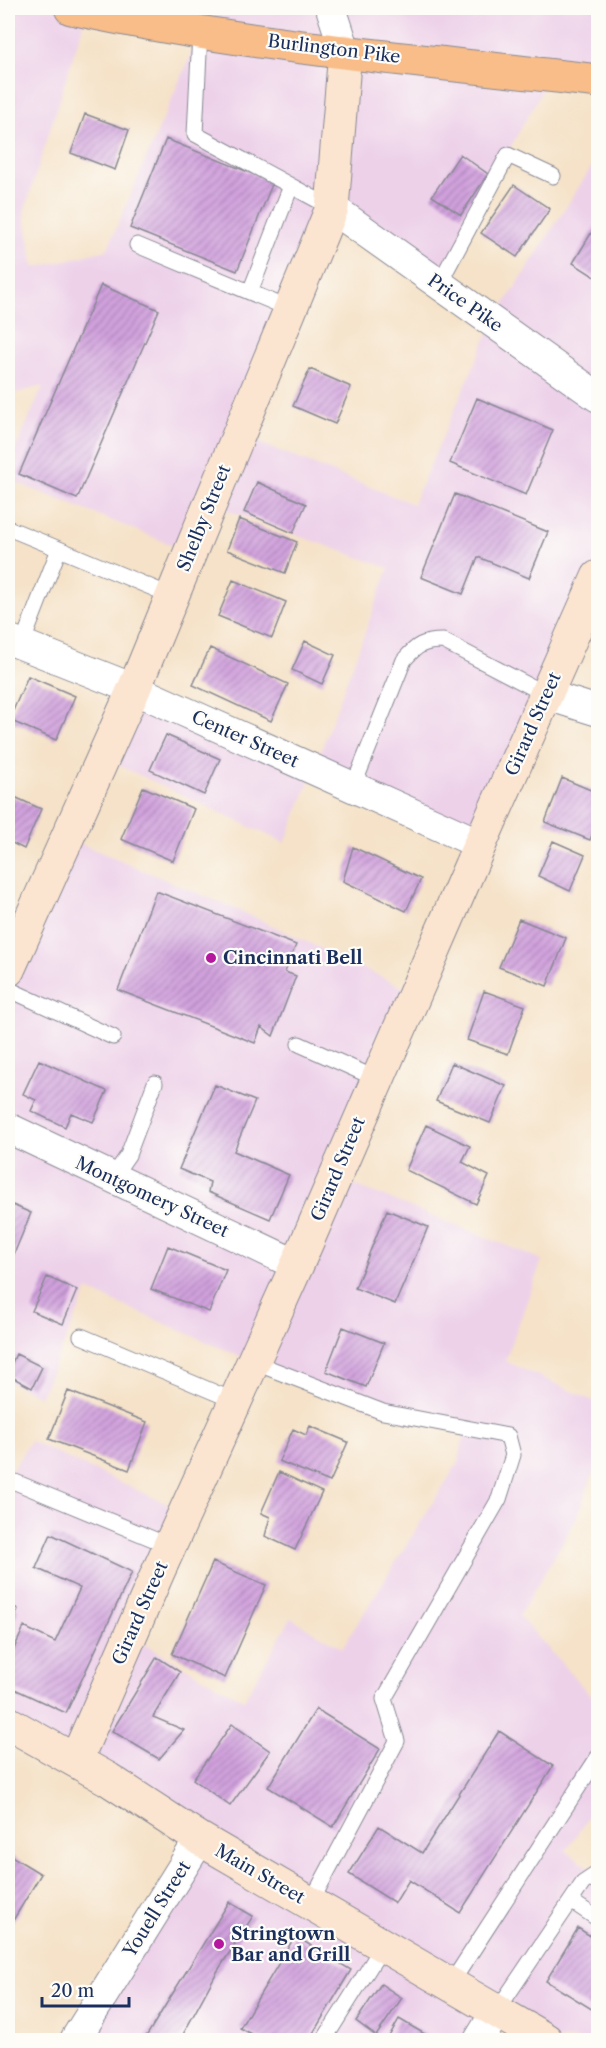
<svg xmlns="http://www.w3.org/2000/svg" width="606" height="2048" font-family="'Libre Caslon Text',serif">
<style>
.built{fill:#edd1e9;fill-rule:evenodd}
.building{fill:url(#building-hatch)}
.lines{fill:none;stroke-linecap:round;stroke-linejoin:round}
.lane-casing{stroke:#888893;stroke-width:17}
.street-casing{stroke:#888893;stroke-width:32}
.secondary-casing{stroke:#888893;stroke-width:35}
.primary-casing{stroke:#888893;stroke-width:35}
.lane{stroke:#fff;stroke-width:15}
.street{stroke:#fff;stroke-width:30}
.secondary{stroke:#fce5d0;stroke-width:33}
.primary{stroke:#f8bd89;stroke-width:33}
.poi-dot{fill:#b5179e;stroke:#fdfcf7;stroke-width:2}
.labels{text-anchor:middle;stroke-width:4.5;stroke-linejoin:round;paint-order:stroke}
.street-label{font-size:18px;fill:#1b2f5e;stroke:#fdfcf7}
.poi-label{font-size:18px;font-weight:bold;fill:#1b2f5e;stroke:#fdfcf7;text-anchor:start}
</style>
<defs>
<pattern id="building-hatch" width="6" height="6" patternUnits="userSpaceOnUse" patternTransform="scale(1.5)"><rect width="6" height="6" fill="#d1a1dd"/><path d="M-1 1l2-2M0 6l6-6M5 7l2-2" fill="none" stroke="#a984b6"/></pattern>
</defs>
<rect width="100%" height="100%" fill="#fdfcf7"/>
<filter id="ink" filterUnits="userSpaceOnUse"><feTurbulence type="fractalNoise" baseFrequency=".0167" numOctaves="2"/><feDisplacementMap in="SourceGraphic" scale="12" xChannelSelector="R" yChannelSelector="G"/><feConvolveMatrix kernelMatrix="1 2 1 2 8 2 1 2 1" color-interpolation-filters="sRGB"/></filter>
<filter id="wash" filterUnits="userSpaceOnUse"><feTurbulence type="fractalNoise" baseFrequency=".008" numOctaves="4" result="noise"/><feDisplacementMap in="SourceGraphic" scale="24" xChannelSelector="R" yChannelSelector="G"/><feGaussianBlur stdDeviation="1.35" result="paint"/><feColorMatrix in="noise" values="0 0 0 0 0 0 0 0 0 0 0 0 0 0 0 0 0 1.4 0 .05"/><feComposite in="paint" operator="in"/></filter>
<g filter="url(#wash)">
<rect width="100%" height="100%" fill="#f5e2c8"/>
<path class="built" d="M8,8h590v73l-48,-5 -114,206 -104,-74 -93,227 174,69 80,-182 105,-165v420l-118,267 -166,-74 -29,73 -182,-85 31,-69 180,80 75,-201 -179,-64 -20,48 -182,-73v-12l35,-81 -35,9zM87,12l113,21 -93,217 -73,18 -10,-56z
M67,838l187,79 161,76 -80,184 207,83 -37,101 93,42v58l-23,60 -56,95 79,88v98l-32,49 32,22v167h-52l-50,-28 -17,28h-404l125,-200 -192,-117v-254l4,2 18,-30 155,71 -55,124 114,64 47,-82 51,30 117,-187 6,-33 -82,-16 -130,-50 -165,-72 -48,107 -32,-16v-421z"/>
<g id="blocks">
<path class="building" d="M85,114l44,16 -14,40 -44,-17z
M166,139l107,43 -36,89 -107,-43z
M460,154l28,20 -27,41 -29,-19z
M514,185l36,24 -33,48 -36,-24z
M598,222v57l-25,-16z
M101,285l58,25 -82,189 -58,-25z
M310,369l41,18 -16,37 -42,-18z
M477,398l76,32 -27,65 -76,-32z
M257,482l49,22 -13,29 -49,-21z
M455,494l93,38 -19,46 -51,-21 -15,37 -42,-17z
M239,519l58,23 -12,31 -58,-23z
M233,580l53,22 -14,36 -54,-22z
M305,641l30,14 -13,29 -30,-14z
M210,648l78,36 -17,37 -78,-36z
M28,676l47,20 -19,44 -47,-20z
M166,735l54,24 -16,36 -54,-25z
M562,778l36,15v26l-8,21 -45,-18z
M143,787l51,22 -21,52 -52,-22z
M8,794l33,15 -17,40 -16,-8z
M553,841l32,14 -15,36 -32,-15z
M353,847l68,32 -15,32 -63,-30z
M156,891l140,54 -11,27 11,4 -23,60 -12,-9 -6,16 -137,-53z
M519,919l47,19 -19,48 -48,-19z
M484,991l41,15 -17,48 -41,-14z
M39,1060l68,31 -14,31 -22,-9 -6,14 -34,-16 5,-11 -13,-6z
M452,1063l54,23 -16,37 -54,-22z
M215,1085l40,16 -21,50 55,24 -19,44 -62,-27 2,-10 -31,-13z
M426,1125l44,21 -8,16 27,14 -13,28 -70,-34z
M8,1203l23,10 -17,41 -6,-3z
M387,1210l41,17 -33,77 -40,-16z
M168,1246l58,24 -17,42 -58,-23z
M47,1277l30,13 -14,34 -31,-13z
M343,1327l41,16 -18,44 -40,-16z
M16,1354l26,13 -10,21 -24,-13v-4z
M68,1391l79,31 -18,48 -80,-31z
M310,1426l38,16 -18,40 -51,-21 14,-32 13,6z
M279,1472l43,20 -27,58 -30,-14 5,-19 -9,-4z
M51,1534l81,38 -66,141 -58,-27v-24l16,-35 31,15 25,-54 -44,-20z
M213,1562l53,23 -41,93 -53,-24z
M8,1604l10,5 -10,27z
M157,1657l23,15 -27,45 31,13 -25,29 -47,-28z
M316,1709l64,40 -47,78 -65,-40z
M232,1724l38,27 -40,55 -37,-27z
M499,1731l54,35 -93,147 -51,-33 -14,23 -46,-29 30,-48 43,27z
M8,1854l33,20 -30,50 -3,-2z
M229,1902l24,14 -36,56 -37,68h-36z
M578,1928l20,13v72l-52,-32z
M295,1936l56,34 -42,70h-47l-22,-12z
M381,1984l21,14 -26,38 -20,-15z
M399,2019l36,21h-48z
M8,2033l7,3 -2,4h-5z"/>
</g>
</g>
<g filter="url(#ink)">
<use href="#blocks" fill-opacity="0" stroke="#888893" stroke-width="1.5"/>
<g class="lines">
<defs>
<path id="lane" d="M200,33l-5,101 137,74
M137,245l153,64
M439,284l69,-129 45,21
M250,292l41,-106
M8,528l51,21
M22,644l37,-95 113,47
M353,787l51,-127c13,-15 19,-19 39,-19l104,54
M8,989l105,48
M299,1044l78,35
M112,1178l16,-23 27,-72
M81,1336l154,65
M253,1362l130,50 125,24 5,19 -14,44 -115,200 13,42 -87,163
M8,1479l162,67
M571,1901l27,18
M450,1985l148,-228
M496,2012l87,-129 15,-10
M324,2040l59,-94"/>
<path id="street" d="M331,8l14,43
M332,208l266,189
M8,639l126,50 346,155
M547,695l51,16
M8,1128l289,137
M75,2040l125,-201
M479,2040l17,-28"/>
<path id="secondary" d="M8,970l126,-281 198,-481 13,-157
M8,1723l100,56 92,60 346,201
M76,1760l82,-188 139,-307 183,-421 118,-267"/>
<path id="primary" d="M71,8c173,38 351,52 527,73"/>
</defs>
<use href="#lane" class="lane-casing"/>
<use href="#street" class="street-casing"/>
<use href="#secondary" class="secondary-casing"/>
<use href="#primary" class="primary-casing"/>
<use href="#lane" class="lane"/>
<use href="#street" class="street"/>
<use href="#secondary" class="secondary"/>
<use href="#primary" class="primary"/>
</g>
</g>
<g class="poi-dot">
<circle cx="211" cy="958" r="6"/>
<circle cx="219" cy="1944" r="6"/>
</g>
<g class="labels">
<g class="street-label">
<text transform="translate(334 49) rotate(7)" y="6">Burlington Pike</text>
<text transform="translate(465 303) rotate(35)" y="6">Price Pike</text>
<text transform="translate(204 518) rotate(-68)" y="6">Shelby Street</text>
<text transform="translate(533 724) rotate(-66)" y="6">Girard Street</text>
<text transform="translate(245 739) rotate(24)" y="6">Center Street</text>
<text transform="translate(338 1169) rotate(-67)" y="6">Girard Street</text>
<text transform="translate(152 1197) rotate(25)" y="6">Montgomery Street</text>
<text transform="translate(140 1613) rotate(-66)" y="6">Girard Street</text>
<text transform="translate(260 1874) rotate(30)" y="6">Main Street</text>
<text transform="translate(157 1909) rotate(-58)" y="6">Youell Street</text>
</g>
<g class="poi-label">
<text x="223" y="964">Cincinnati Bell</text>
<text x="231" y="1940">Stringtown<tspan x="231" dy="21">Bar and Grill</tspan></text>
</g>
</g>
<rect width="606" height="2048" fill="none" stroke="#fdfcf7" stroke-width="30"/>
<path d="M42 1997v9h87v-9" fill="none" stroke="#1b2f5e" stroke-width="3"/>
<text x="51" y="1997" font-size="18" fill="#1b2f5e" stroke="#fdfcf7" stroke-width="4.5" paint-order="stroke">20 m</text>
</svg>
